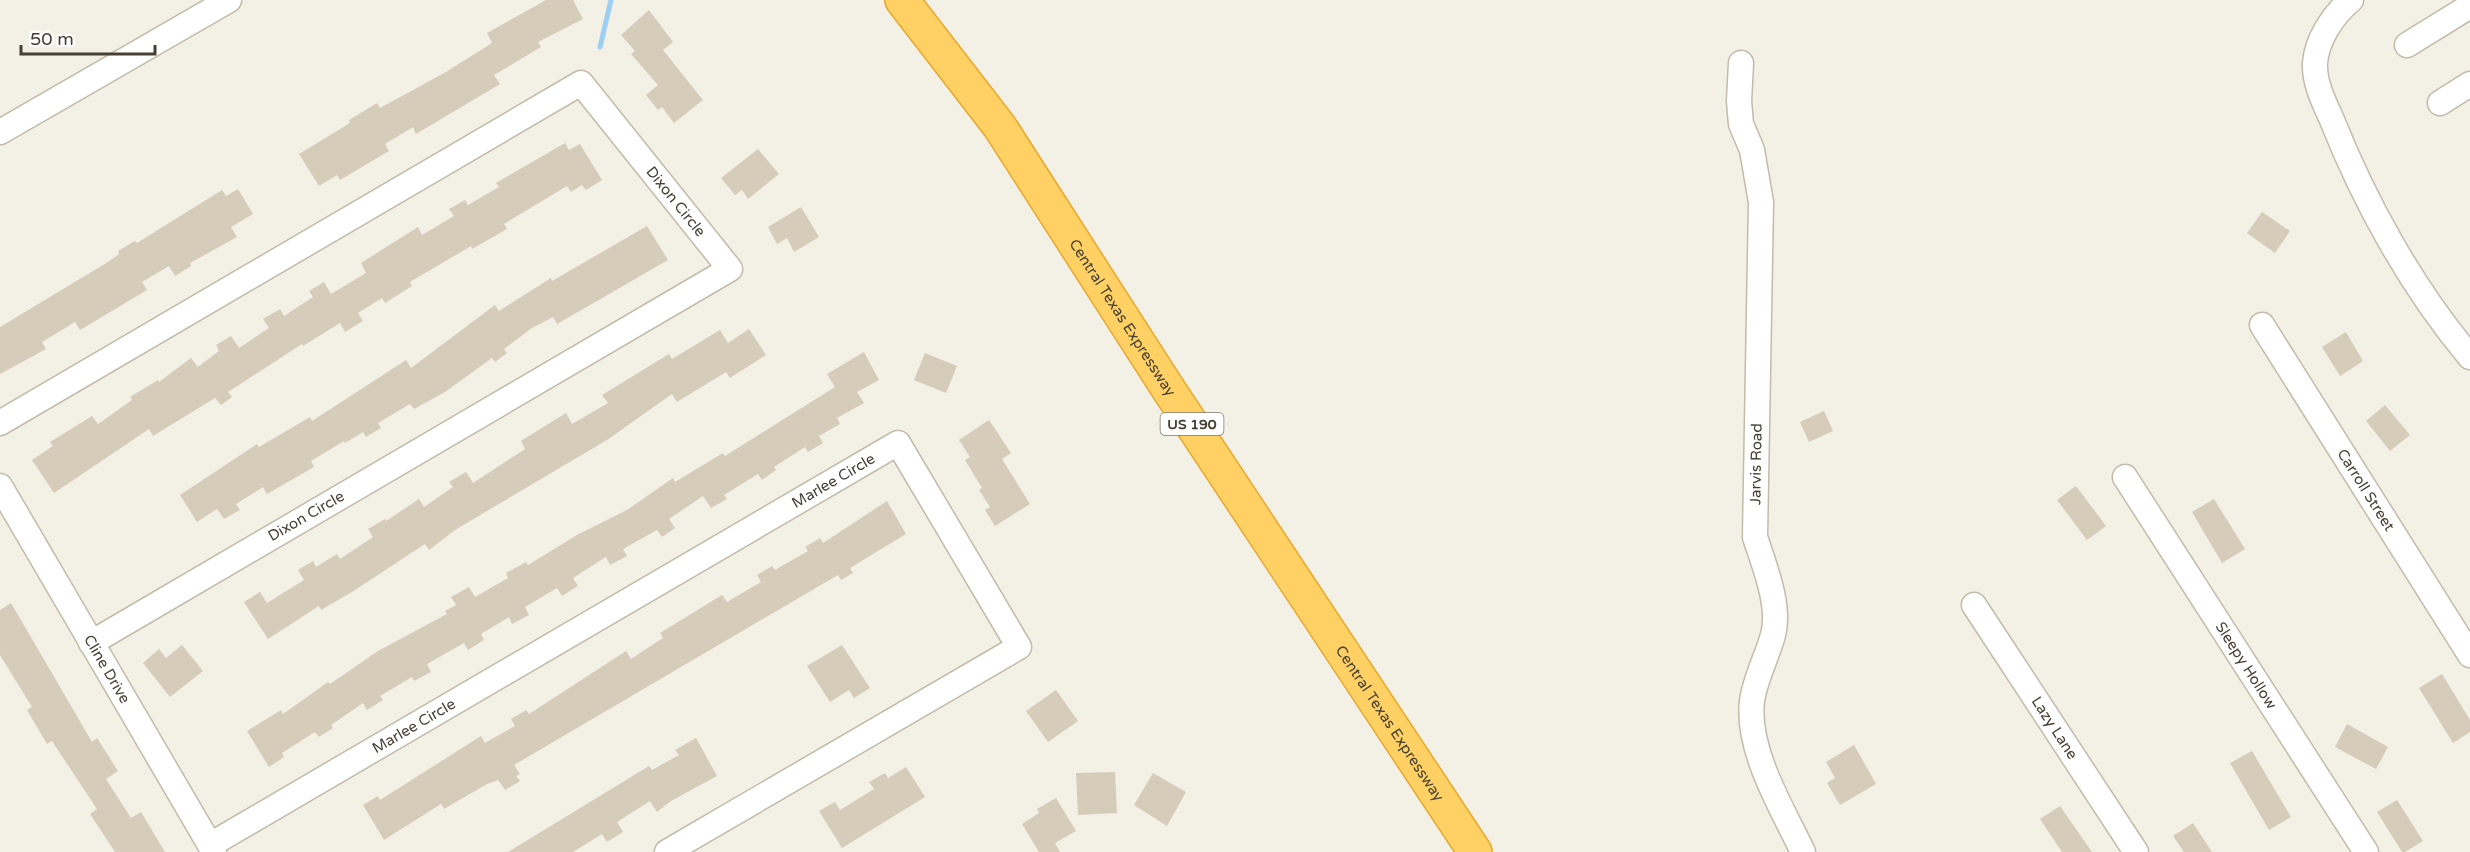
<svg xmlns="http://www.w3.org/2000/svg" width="2470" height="852" font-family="'Varela Round',sans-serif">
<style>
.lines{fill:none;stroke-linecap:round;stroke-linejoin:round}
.stream{stroke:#9dcef4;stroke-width:5}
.building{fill:#d6ccba}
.minor-casing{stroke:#c2bbaa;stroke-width:27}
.highway-casing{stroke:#e6a82c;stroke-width:36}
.minor{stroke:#fff;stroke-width:24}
.highway{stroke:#ffd064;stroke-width:33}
.labels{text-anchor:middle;stroke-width:6;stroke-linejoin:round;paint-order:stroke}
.shield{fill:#fff;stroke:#7e7971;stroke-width:1.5}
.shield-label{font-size:14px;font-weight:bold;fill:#464034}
.street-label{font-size:15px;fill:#464034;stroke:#fff}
</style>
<rect width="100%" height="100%" fill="#f3f0e5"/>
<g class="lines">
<path class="stream" d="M600,47l11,-47"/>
</g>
<path class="building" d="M546,0h27l10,19 -45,23 3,5 -47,28 6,9 -84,50 -3,-7 -28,17 4,7 -49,29 -3,-5 -18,11 -20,-32 51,-31 -1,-3 28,-17 3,5 66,-36 46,-29 -5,-10z
M649,10l24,32 -10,8 40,50 -29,23 -12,-16 -4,3 -12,-15 12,-10 -27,-31 4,-3 -14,-16z
M565,143l4,7 11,-6 22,36 -16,10 -4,-5 -11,7 -4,-6 -63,38 3,5 -35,20 -1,-3 -61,36 2,4 -27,17 -3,-5 -24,15 5,8 -18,11 -5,-9 -37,23 -1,-2 -74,48 4,5 -11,8 -6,-7 -62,38 -4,-7 -95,64 -22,-33 21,-14 -3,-4 42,-26 6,8 34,-24 -2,-3 28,-17 1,2 32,-24 7,9 21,-16 -3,-6 15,-9 8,12 30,-20 -6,-9 17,-10 4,7 29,-19 -4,-6 15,-9 7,12 35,-21 -5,-10 57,-36 4,8 32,-19 -5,-7 16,-9 3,5 31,-18 -3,-4z
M758,149l21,25 -31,25 -6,-9 -7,5 -14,-17z
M238,189l15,25 -22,13 6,10 -47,26 1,3 -16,10 -6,-10 -27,16 5,8 -67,40 -5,-8 -33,20 4,7 -46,25v-47l108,-65 11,-8 -1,-3 17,-10 2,2 85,-53 4,6z
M801,207l18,30 -25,15 -7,-14 -10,6 -9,-17z
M2262,212l28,19 -15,22 -28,-20z
M647,226l21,34 -111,64 -4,-7 -21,11 -28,21 3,4 -12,9 -3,-4 -47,34 -31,17 -4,-5 -32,19 3,5 -15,9 -3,-5 -18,11 -1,-2 -33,20 3,6 -47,27 -4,-7 -27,17 4,6 -16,9 -7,-10 -20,13 -17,-27 77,-51 2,3 51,-30 2,4 94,-61 5,8 84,-63 4,6 52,-33 1,3z
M749,329l17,26 -36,23 -4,-6 -49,30 -5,-8 -65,46 -152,90 -26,20 -4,-6 -73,48 -31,18 -2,-4 -51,33 -24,-37 16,-10 7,11 37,-23 -6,-10 15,-9 3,6 21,-13 3,5 33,-22 -5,-8 17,-10 1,2 33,-22 5,8 29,-20 -4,-5 17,-10 7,11 52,-34 -4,-8 45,-28 6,11 36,-21 -6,-8 67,-41 3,5 48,-29 8,13z
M2346,332l17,29 -23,15 -18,-29z
M864,352l15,28 -22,12 7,11 -27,15 3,6 -21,12 4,7 -15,9 -3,-5 -31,20 2,3 -14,10 -4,-6 -34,21 3,4 -16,9 -8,-12 -34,23 6,9 -13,9 -5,-7 -34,19 4,7 -17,9 -4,-8 -33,21 5,8 -16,10 -5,-8 -32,19 4,8 -17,9 -3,-7 -28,17 3,6 -16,10 -4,-7 -37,21 4,8 -17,9 -2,-4 -32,19 3,4 -16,10 -4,-7 -32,22 2,3 -14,9 -4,-5 -33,21 2,4 -15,10 -22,-36 34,-21 2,4 45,-32 2,2 48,-33 69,-37 -2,-3 11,-6 -5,-8 18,-10 6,10 33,-19 -2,-5 20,-11 2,3 49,-30 50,-25 46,-32 2,4 48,-29 2,3 110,-69 -8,-13z
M925,353l32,13 -11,27 -32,-13z
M2385,405l25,30 -20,16 -24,-30z
M1824,411l9,20 -24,11 -9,-20z
M989,420l22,33 -9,6 28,45 -35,22 -10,-16 5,-3 -11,-17 3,-2 -17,-28 5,-3 -11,-17z
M2076,486l30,40 -19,14 -30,-40z
M2214,499l31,50 -23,14 -30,-51z
M887,501l19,33 -56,34 3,5 -12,7 -3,-5 -12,7 -312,183 6,9 -4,2 4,5 -15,9 -7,-10 -11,4 -43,25 -3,-5 -57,36 -21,-35 15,-9 2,4 101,-64 4,7 30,-17 -4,-7 15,-9 3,4 97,-63 5,8 32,-21 -3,-5 62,-38 5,7 34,-20 -4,-7 15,-9 3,4 33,-19 -3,-4 15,-9 3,5z
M11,603l81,139 5,-4 21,33 -12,8 25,39 10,-6 24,40h-50l-25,-38 7,-5 -45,-68 -5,3 -20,-34 5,-3 -32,-52v-45z
M182,645l21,26 -33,26 -27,-34 16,-14 7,9z
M842,645l28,43 -16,10 -5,-8 -19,12 -23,-36z
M2442,674l28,46v12l-17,11 -34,-55z
M1056,690l22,31 -30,21 -22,-31z
M2347,724l41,23 -12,22 -41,-22z
M696,738l21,38 -46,25 -14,11 -7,-11 -33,21 6,10 -16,10 -5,-8 -29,18h-65l141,-86 3,4 27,-15 -4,-5z
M1854,745l22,39 -36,21 -13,-22 8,-5 -9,-16z
M2252,751l39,66 -22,13 -39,-67z
M906,767l19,30 -83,51 -23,-37 16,-9 5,8 34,-21 -5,-7 16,-9 3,5z
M1115,772l2,41 -39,2 -2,-42z
M1153,773l33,19 -19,34 -33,-21z
M1056,798l20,33 -21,12 5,9h-21l-17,-28 17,-11 -2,-4z
M2397,800l26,41 -18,11h-3l-25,-40z
M2060,806l32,46h-30l-22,-33z
M2193,823l19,29h-28l-11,-16z"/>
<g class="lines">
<defs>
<g id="minor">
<path d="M2351,0c-18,15 -34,39 -36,63 -1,20 9,39 17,57 33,83 80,168 138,237"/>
<path d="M2407,45l63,-39"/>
<path d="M1741,63l-2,38 2,23 11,26 9,52 -6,335c9,28 26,69 18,98 -6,22 -18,44 -21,66 -6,49 31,109 51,151"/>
<path d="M2440,103l30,-19"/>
<path d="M0,132l229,-132"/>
<path id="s1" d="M2262,325l208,330"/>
<path id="s2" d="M0,423l581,-340 149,186 -639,374"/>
<path id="s3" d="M2125,477l241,375"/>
<path id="s4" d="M0,486l214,366"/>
<path id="s5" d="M1974,605l162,247"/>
<path id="s6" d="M210,845l688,-402 121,204 -352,205"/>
</g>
<g id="highway">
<path id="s7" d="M902,0l98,127 167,260 308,465"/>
</g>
</defs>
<use href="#minor" class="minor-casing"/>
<use href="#highway" class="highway-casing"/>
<use href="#minor" class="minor"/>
<use href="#highway" class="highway"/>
</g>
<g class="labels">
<rect class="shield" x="1160.5" y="413" width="63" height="22" rx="4.5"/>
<g class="shield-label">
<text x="1192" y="429">US 190</text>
</g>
<g class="street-label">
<text dy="5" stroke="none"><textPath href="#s2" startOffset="825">Dixon Circle</textPath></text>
<text dy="5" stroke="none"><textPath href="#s7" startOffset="387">Central Texas Expressway</textPath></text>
<text transform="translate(1756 464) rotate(-89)" y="5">Jarvis Road</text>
<text dy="5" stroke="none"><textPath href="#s6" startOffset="722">Marlee Circle</textPath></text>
<text dy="5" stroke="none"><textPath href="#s1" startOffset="195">Carroll Street</textPath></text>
<text transform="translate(306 516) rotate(-30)" y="5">Dixon Circle</text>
<text dy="5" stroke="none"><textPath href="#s3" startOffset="224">Sleepy Hollow</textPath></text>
<text dy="5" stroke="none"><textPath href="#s4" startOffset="212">Cline Drive</textPath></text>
<text dy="5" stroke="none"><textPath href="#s7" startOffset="873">Central Texas Expressway</textPath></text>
<text dy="5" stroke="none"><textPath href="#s6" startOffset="236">Marlee Circle</textPath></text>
<text dy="5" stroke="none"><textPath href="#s5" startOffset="147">Lazy Lane</textPath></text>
</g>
</g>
<path d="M21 45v9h134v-9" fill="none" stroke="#464034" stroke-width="3"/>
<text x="30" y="45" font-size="18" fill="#464034" stroke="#ffffff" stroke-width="4.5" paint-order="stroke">50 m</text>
</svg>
